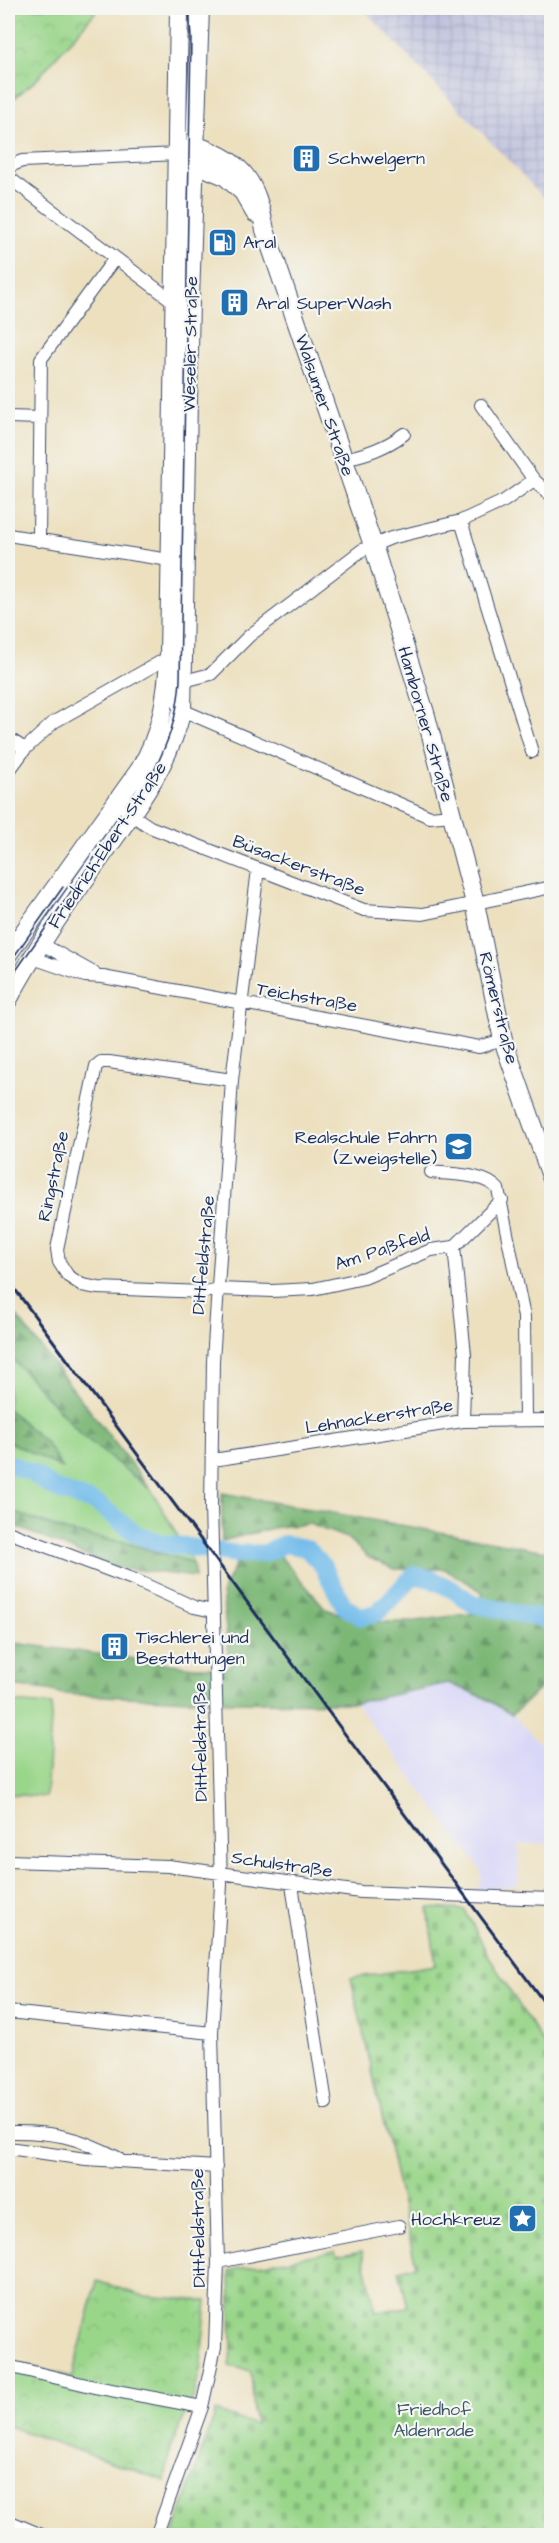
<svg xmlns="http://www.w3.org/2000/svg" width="559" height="2543" font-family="'Architects Daughter',sans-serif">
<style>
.built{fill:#d9d7f8}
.industrial{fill:url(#industrial-grid)}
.grass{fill:#9ad68a;stroke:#5a8274;stroke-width:1.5}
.forest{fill:url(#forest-firs);stroke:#4b736a;stroke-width:1.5}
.cemetery{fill:url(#cemetery-stones);stroke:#5a8274;stroke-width:1.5}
.park{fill:url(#park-crowns);stroke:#5a8274;stroke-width:1.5}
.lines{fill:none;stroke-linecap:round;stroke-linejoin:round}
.river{stroke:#71bbea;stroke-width:18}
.street-casing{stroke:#3a4a6d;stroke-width:14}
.secondary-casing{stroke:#3a4a6d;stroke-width:20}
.street{stroke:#fff;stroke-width:12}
.secondary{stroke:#fff;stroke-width:18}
.tram{stroke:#1b2f5e;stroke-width:1.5}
.rail{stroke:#1b2f5e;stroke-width:3}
.labels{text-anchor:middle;stroke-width:4.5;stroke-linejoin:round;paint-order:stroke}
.poi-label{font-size:18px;fill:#1b2f5e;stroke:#f6f6f2;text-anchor:start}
.street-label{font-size:18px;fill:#1b2f5e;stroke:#f6f6f2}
.park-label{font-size:18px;fill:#3b5969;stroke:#f6f6f2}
</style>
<defs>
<pattern id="industrial-grid" width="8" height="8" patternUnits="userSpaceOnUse" patternTransform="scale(1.5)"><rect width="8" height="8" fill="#c0c2dd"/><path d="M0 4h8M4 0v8" fill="none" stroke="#a4a7c0"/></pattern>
<pattern id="forest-firs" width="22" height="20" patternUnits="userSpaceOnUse" patternTransform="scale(1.5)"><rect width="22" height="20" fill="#7bb776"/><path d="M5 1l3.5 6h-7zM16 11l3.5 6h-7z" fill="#649564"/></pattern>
<pattern id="cemetery-stones" width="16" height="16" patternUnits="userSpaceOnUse" patternTransform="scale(1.5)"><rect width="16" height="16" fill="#9ad68a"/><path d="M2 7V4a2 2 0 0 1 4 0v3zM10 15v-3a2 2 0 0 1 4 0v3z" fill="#84b87a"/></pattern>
<pattern id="park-crowns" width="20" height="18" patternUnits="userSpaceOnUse" patternTransform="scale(1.5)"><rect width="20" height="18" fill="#9ad68a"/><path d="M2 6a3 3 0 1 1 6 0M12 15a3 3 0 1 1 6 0" fill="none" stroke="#84b87a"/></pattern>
</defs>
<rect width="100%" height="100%" fill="#f6f6f2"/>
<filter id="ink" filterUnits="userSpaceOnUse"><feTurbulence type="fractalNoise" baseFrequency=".0167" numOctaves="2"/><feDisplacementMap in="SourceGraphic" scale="12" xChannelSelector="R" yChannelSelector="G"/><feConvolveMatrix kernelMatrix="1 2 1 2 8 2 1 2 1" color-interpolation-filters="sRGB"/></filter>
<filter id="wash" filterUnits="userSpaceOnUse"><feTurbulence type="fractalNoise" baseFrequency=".008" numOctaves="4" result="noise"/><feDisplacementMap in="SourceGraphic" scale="24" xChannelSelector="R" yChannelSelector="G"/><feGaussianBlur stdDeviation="1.35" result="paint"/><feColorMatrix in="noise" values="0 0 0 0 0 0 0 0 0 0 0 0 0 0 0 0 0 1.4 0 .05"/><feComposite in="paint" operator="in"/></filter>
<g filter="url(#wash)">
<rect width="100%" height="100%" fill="#ece0bf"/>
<path class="built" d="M448,1683l37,15 27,17 39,39v90h-32l-1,41 -41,6 5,-13 -2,-10 -125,-165z"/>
<path class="industrial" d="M370,8h181v197l-184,-192z"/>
<path class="grass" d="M8,1354l74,81 70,56 41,72 -69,-21 -56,-10 -60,-22v-69l53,26 -15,-24 -38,-34z
M8,1702l44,3 -6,92 -38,-3z"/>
<path class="forest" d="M8,1305l144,186 -70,-56 -74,-81z
M8,1409l38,34 16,25 -54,-27z
M222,1493l329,59v126l-39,37 -27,-17 -37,-15 -93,20 -124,-1 -169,-8 -13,-4 -41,-4v-44l186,25h36l-8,-75 15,-31 42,-6 47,54 37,13h45l68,-9 7,-21 -38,-23h-51l-26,-12 -21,-19 -38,-14 -32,3 -55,14z
M8,1510l60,22 56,10 69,21 2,14 -83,-10 -104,-44z"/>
<path class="cemetery" d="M428,1908l37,2 24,47 62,99v479h-378l43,-124 39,14 -4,-54 -22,-5 3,-20 -2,-76 105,-19 2,5 25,-5 14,61 32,-5 -9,-37 17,-4 -65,-288 85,-13z"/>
<path class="park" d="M8,8h91l-64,73 -27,22z
M97,2281l47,15 63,5 -7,69 -6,25 -24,54 -5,32 -157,-55v-65l64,16z"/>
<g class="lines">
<path class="river" d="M8,1463l26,11 19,14 45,16 38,30 24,9 78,11 28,-1 18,-9 22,4 17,18 21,40 17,11 16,-4 37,-38 17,4 24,12 18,13 79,17"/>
</g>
</g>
<g filter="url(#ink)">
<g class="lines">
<defs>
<path id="street" d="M8,167l14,-6 156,-7
M8,177l166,125
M481,405l53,75 18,16
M8,417l32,1
M344,459c23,-5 41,-11 60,-25
M461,521l71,231
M8,535l168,26
M39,541l2,-182 74,-101
M184,681l27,-7 38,-38 113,-86 29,-12 70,-17 43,-20 30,-21
M182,710l248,107 22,-2
M8,738l17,11
M8,772l17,-23 29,-27 115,-65 5,1
M126,811l24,16 214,83 59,4 129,-27
M40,943l54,30
M30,957l55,19 18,1 376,70 24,-7
M232,1080l-123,-18h-8l-5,4 -39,183 2,13 9,14 14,9 16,3 106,4 15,-3 53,2 41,-2 51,-11 67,-28 23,-3 48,-47
M431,1172c21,3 53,1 67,17l26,128 1,102
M454,1247l11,108 -2,66
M213,1460l250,-39 89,-1
M8,1532l127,48 59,27 19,4
M8,1861l160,5 193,26 191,7
M292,1885l34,218
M8,2012l204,21
M8,2132c43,-1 71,5 110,26
M8,2148l78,11 130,8
M218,2262l181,-36
M8,2366l87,21 107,20
M8,2521l36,15
M156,2536l46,-129 13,-60 3,-85 -6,-229 9,-148 -10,-379 2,-145 19,-281 26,-211"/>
<path id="secondary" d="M178,154l19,-8c47,16 59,36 68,84l108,315 53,171 49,187 28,137 49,139
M187,160l38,16 18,16 12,21
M8,954l132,-185c21,-35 27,-71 29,-112l10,-649
M8,1000c28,-53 63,-101 98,-150 32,-45 63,-86 76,-140l8,-412 10,-290"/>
</defs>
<use href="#street" class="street-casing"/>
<use href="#secondary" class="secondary-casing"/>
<use href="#street" class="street"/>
<use href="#secondary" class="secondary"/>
<path class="tram" d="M8,965l55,-78
M8,982l143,-205c17,-34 26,-57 29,-96l11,-643 -2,-30"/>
<path class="rail" d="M8,1280l544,733"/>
</g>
</g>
<defs>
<symbol id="building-square" viewBox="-11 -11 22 22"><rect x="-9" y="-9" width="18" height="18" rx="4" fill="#1f6fb2" stroke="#f6f6f2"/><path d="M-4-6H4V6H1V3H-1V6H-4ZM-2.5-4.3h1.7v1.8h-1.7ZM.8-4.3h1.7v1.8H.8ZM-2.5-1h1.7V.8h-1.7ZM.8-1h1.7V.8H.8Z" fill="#fff"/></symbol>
<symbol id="fuel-square" viewBox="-11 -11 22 22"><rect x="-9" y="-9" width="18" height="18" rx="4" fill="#1f6fb2" stroke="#f6f6f2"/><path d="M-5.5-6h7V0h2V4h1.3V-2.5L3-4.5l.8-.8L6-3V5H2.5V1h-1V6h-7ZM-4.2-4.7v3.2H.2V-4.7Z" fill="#fff"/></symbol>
<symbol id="school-square" viewBox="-11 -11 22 22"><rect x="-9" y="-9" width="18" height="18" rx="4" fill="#1f6fb2" stroke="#f6f6f2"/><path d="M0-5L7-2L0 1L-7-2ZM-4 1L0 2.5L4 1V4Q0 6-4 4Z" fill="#fff"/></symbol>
<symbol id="sight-square" viewBox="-11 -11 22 22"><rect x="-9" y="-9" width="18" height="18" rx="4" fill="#1f6fb2" stroke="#f6f6f2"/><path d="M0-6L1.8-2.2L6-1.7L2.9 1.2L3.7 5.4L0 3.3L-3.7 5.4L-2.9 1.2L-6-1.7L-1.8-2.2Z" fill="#fff"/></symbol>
</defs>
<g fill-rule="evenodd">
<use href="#building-square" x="290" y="142" width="33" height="33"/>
<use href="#fuel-square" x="206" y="226" width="33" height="33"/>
<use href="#building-square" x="218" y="286" width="33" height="33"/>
<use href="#school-square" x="442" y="1130" width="33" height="33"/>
<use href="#building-square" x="98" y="1630" width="33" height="33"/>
<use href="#sight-square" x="506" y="2202" width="33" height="33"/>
</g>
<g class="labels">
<g class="poi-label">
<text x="328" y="164">Schwelgern</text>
<text x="243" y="248">Aral</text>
<text x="256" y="309">Aral SuperWash</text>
<text x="437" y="1143" text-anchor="end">Realschule Fahrn<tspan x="437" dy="21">(Zweigstelle)</tspan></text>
<text x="136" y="1643">Tischlerei und<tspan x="136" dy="21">Bestattungen</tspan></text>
<text x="501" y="2225" text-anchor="end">Hochkreuz</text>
</g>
<g class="street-label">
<text transform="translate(190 344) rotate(-89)" y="6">Weseler Straße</text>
<text transform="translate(325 405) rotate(71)" y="6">Walsumer Straße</text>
<text transform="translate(426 724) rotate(74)" y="6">Hamborner Straße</text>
<text transform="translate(107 845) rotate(-56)" y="6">Friedrich-Ebert-Straße</text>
<text transform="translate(299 865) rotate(21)" y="6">Büsackerstraße</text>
<text transform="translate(307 997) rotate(10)" y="6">Teichstraße</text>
<text transform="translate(499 1008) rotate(76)" y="6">Römerstraße</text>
<text transform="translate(53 1176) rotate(-78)" y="6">Ringstraße</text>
<text transform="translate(382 1249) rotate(-18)" y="6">Am Paßfeld</text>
<text transform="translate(203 1255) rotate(-85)" y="6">Dittfeldstraße</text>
<text transform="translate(379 1416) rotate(-9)" y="6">Lehnackerstraße</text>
<text transform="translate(200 1742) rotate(-91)" y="6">Dittfeldstraße</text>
<text transform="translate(282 1864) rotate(8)" y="6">Schulstraße</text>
<text transform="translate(198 2228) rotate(-91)" y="6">Dittfeldstraße</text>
</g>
<g class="park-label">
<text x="434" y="2415">Friedhof<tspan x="434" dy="21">Aldenrade</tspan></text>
</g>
</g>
<rect width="559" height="2543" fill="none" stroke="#f6f6f2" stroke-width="30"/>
</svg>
